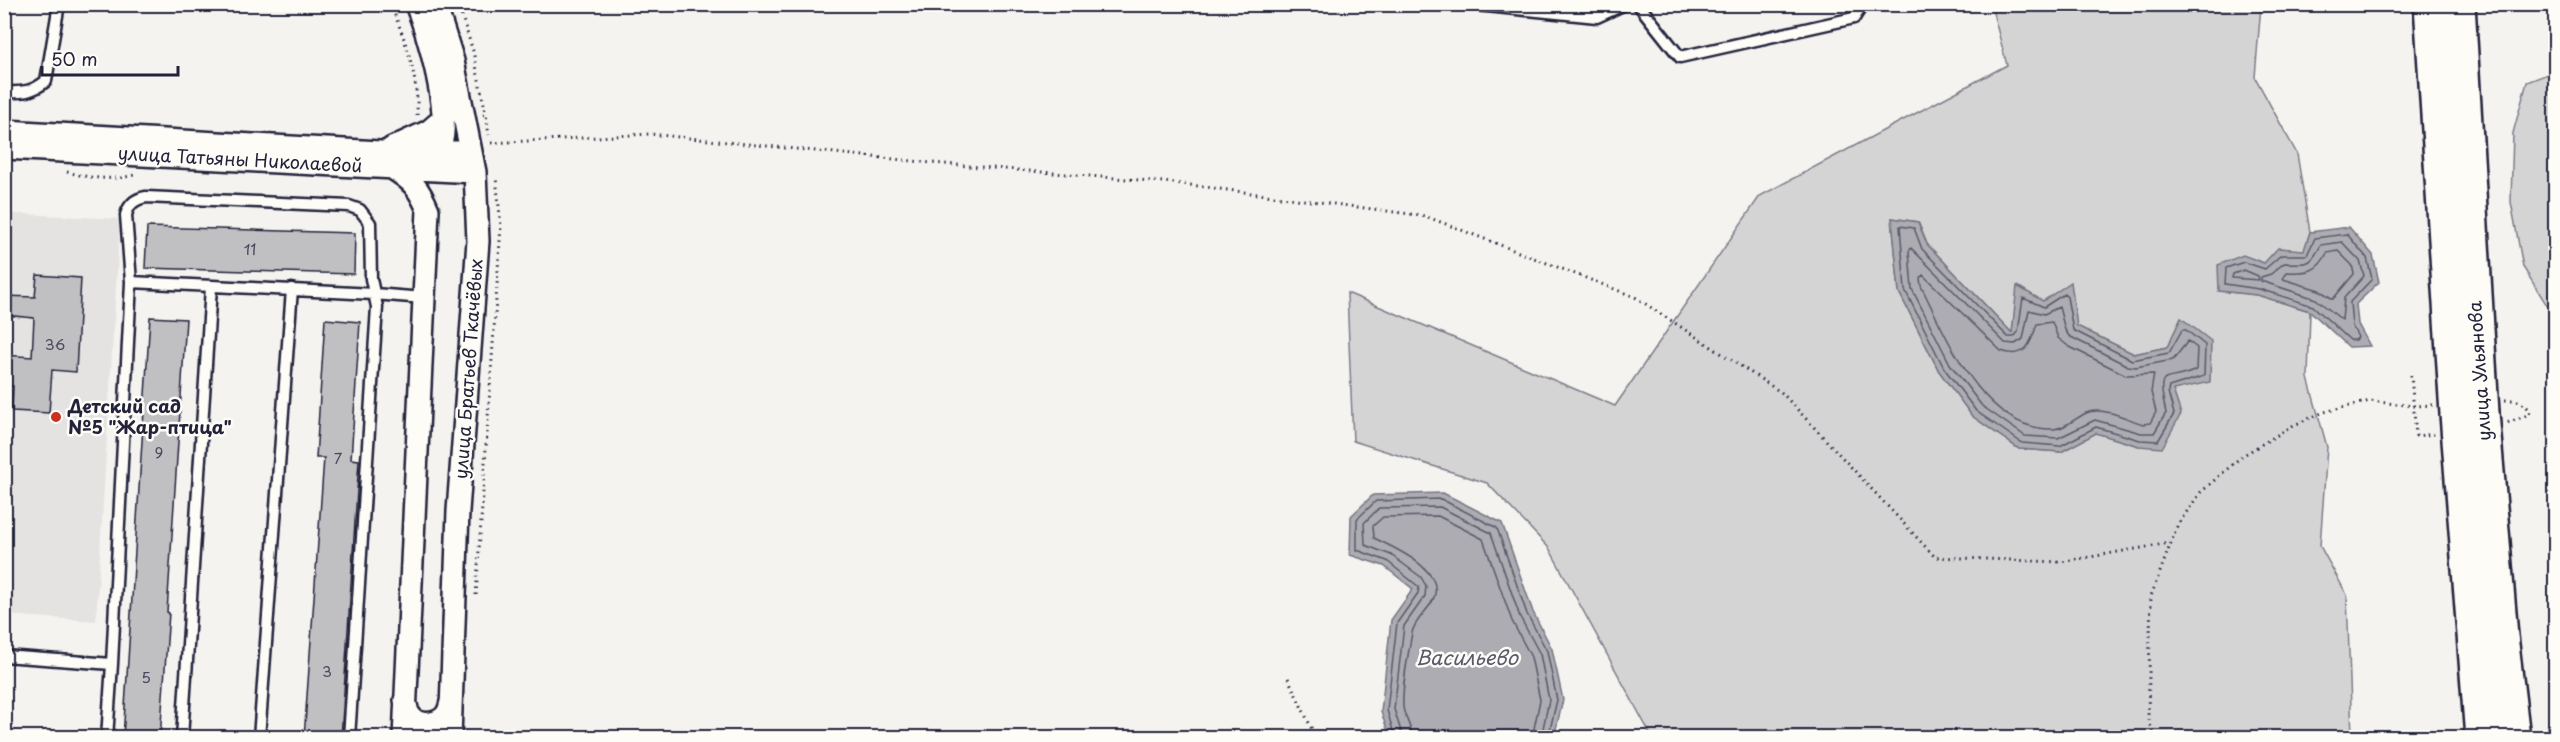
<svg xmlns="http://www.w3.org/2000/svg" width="2560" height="742" font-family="'Playpen Sans',sans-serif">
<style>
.built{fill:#e4e3e2}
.green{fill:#d5d4d5;stroke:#7c7b88;stroke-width:1.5;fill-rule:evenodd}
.water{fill:#acacb2;stroke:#757582;stroke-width:1.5}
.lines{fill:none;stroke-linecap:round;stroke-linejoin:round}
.shore{stroke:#59596b;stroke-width:1.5}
.building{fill:#c0bfc2;stroke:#22223b;stroke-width:1.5}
.service-casing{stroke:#22223b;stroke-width:15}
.minor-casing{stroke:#22223b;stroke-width:26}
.primary-casing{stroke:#22223b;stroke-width:38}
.path{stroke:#22223b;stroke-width:3;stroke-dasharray:1.5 4.5;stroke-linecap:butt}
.service{stroke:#fdfcf7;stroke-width:10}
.minor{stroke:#fdfcf7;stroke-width:21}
.primary{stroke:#fdfcf7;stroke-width:33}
.primary-bridge-casing{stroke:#22223b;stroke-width:38;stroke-linecap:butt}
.primary-bridge{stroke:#fdfcf7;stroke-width:33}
.poi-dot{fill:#c8321e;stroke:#fdfcf7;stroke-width:2}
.labels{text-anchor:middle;stroke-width:5;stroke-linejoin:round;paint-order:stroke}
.number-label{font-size:15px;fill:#4a495d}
.street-label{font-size:18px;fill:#22223b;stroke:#fdfcf7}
.poi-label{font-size:18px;font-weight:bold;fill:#22223b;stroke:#fdfcf7;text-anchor:start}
.water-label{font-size:20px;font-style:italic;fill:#59596b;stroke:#fdfcf7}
</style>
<rect width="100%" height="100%" fill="#f4f3ef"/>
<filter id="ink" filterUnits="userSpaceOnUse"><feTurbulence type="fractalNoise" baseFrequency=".0167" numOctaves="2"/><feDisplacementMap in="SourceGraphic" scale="12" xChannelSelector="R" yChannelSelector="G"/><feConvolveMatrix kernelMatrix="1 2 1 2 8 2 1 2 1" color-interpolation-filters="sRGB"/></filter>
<g filter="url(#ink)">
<path class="built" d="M4,213l116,6 -24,402 -91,-6z"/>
<path class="green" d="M1991,5h270l-6,72 42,77 13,78 -6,19 -25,-3 -15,16 -45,27 38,4 53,16 -2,67 19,69 -7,99 27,49 5,142h-700l-103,-189 -62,-65 -134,-42 -6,-148 268,113 145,-210 247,-131zM1892,218l26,4 9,22 85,89 6,-47 59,40 57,28 33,-7 15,-28 -9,71 -34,56 -43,-13 -35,19 -42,-3 -47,-33 -33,-45 -40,-79z
M2553,72l3,1 -1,245 -32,-51 -12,-65 2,-69 14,-51z"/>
<path class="water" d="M1892,218l26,4 9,22 85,89 5,-47 26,15 28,-19 6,44 57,28 33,-7 14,-29 30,23 -1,41 -37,8 8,24 -19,34 -23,-2 -43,-13 -35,19 -42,-3 -47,-33 -33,-45 -40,-79z
M2349,227l24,28 6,27 -23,22 2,20 12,22 -21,1 -39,-36 -53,-16 -38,-4 -1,-26 25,-10 21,8 14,-15 26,2 6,-18z
M1443,493l59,30 31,89 19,37 11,51 -9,37h-164l-9,-25 10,-92 22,-31 -29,-23 -34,-11 1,-39 22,-21z"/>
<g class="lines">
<path class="shore" d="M1900,226l14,2 8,21 86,88h6l4,-5 5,-34 21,9 20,-13 3,3 6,33 59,30 37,-7 13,-23h4l19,15 -1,31 -35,11 -1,5 6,22 -16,27 -18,-1 -44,-13 -36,19 -38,-3 -46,-32 -32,-43 -39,-78z
M2347,234l20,24 5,21 -22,23 2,24 6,11 -2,3h-6l-37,-34 -54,-17 -34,-5 1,-16 18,-6 21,7 16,-14h26l8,-17z
M2342,242l18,19 4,15 -20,22 -2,22 -26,-21 -55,-18v-4l10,-3 13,-11c23,0 25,5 37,-18z
M1911,248l94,95 10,1 8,-5 6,-29 15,4 15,-7 6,23 4,6 59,30 8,1 37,-7 15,-19 9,7 -1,22c-31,15 -41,-5 -30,43l-12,20h-13l-46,-13 -37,18 -33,-2 -43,-30 -32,-42 -38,-75 -3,-38z
M2338,251l14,14 2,9 -21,25 -14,-9 -36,-11 4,-7c20,1 31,0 40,-19z
M2244,270l14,6 1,4 -27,-2 1,-4z
M1923,275l78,76c25,9 30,-8 36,-27l15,-2 6,16 10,8 58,29 28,-1 -3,18 5,20 -6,11 -7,1c-16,-5 -41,-18 -57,-11 -10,5 -22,16 -33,16 -69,2 -106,-91 -132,-143l-1,-8z
M1395,738l-8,-28 10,-87 21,-30 1,-6 -32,-26 -30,-11v-31l19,-18 65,-2 56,29 30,86 20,37 10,49 -9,38
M1403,738l-9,-29 10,-83 21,-30 1,-10 -5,-9 -30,-22 -26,-10 -1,-22 15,-15 61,-1 51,26 29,84 20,37 9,46 -8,38
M1412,738c0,-12 -8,-21 -9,-31 -1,-24 5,-51 9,-74 2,-12 14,-21 20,-31 18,-31 -38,-54 -58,-64l-1,-12 10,-9 55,-1 45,23 29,82 19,36 9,43 -8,38"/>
</g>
<path class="building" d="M147,227l208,6 -1,41 -209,-6z
M37,275l44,3 -5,94 -24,-2 -3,43 -37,-2 1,-25h-9v-31l28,2 2,-39 -30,-3v-19l31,1z
M150,317l36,2 -19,293 2,1 -9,125h-37z
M325,319l35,3 -9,137 8,1 -18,278h-37l20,-280h-8z"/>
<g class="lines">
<defs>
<path id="service" d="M1466,4l131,13 28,-13
M1638,4l42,53 174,-39 9,-14
M4,92c18,1 29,0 42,-11l13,-77
M131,282l243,12 50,4
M4,656l108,8 -5,74
M112,664l19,-382 -5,-67c3,-11 9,-16 20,-18l203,9 11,4 10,13 1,56 6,28 -28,431
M182,738l29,-451
M259,738l33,-449"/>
<path id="minor" d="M416,4c13,32 30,95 27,128 0,11 -7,21 -9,31
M435,4l18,57 22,111 3,69 -20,270 -8,227
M4,131l376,21h90
M4,148l471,24
M392,148l37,-17 15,-13
M392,168c20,12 27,20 36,42l-24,528
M405,700c1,4 2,11 4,14 7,13 28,12 37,1 3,-4 4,-9 5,-13"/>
<path id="primary" d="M2482,413l19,223 12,102
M2457,414l25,324"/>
</defs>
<use href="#service" class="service-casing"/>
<use href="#minor" class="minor-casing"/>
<use href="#primary" class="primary-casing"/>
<path class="path" d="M390,4c15,33 29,75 27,111
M458,4l15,47 13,63
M483,115l3,-1 3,21
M491,143l159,-9 282,29 243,20 250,33 210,81 147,96 153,164 126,5 109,-19
M67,172c22,6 45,9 67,3
M2411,375l5,61 19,-2
M2505,400h11l11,7 3,7 -23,9
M476,595l25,-369 -5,-49
M1288,678l28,60
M2154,738l-6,-22 3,-120 27,-72 23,-32 41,-36 52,-31 30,-13 46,-11 44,5 19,-1"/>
<use href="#service" class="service"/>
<use href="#minor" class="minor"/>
<use href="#primary" class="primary"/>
<defs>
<path id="primary-bridge" d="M2431,4l26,410
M2458,4l24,409"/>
</defs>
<use href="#primary-bridge" class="primary-bridge-casing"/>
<use href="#primary-bridge" class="primary-bridge"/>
</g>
</g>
<circle class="poi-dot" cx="56" cy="417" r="6"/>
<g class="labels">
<g class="number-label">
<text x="250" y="255">11</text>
<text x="55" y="350">36</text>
<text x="159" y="458">9</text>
<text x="338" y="464">7</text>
<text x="327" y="677">3</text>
<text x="146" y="683">5</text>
</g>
<g class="street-label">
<text transform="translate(240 160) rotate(3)" y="6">улица Татьяны Николаевой</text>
<text transform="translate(469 369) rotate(-86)" y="6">улица Братьев Ткачёвых</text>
<text transform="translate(2480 371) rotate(-94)" y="6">улица Ульянова</text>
</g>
<g class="poi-label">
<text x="68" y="413">Детский сад<tspan x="68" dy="21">№5 "Жар-птица"</tspan></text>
</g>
<g class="water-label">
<text x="1467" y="665">Васильево</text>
</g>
</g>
<rect width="2560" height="742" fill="none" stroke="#fdfcf7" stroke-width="24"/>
<rect x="12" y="12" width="2536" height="718" fill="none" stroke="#22223b" stroke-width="2" filter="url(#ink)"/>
<path d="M42 66v9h136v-9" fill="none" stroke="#22223b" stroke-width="3"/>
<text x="51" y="66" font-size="18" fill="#22223b" stroke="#fdfcf7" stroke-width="4.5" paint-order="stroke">50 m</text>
</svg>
